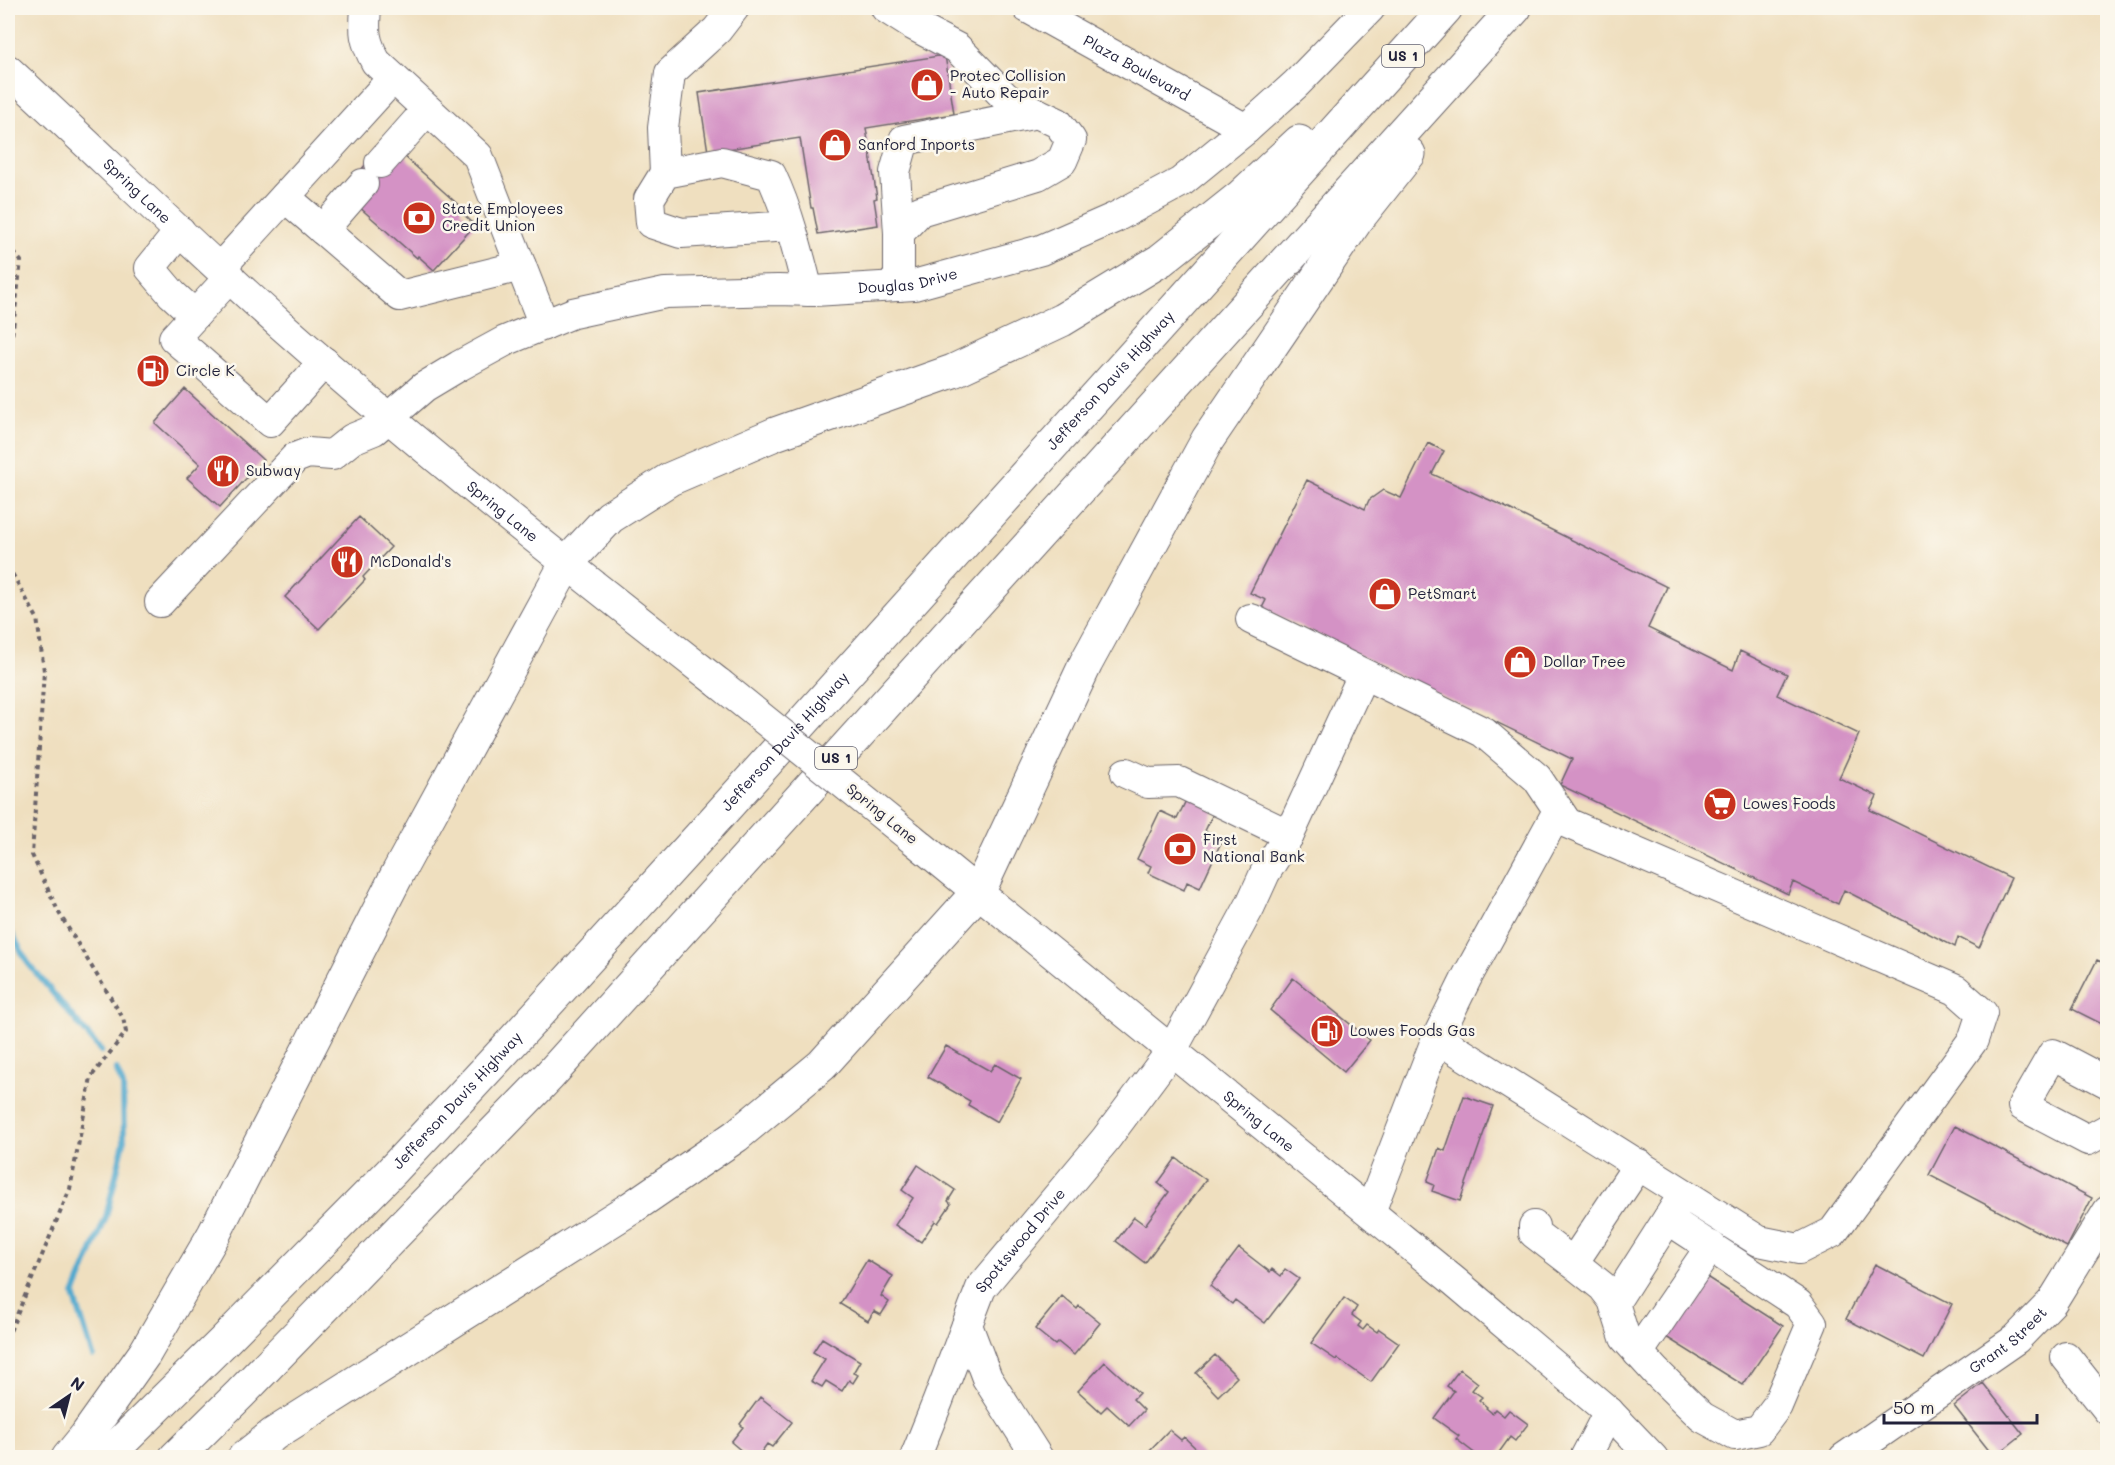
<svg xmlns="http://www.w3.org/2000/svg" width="2115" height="1465" font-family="Mali,sans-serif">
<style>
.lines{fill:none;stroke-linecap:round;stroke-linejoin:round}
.stream{stroke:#51a9ce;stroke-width:6}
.building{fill:#d492c5}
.minor-casing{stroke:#6a6469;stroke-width:32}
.highway-casing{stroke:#6a6469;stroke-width:35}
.path{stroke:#6a6469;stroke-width:4;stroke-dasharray:4.5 4.5;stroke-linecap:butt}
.minor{stroke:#fff;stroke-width:30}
.highway{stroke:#fff;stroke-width:33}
.minor-bridge-casing{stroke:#6a6469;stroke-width:32;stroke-linecap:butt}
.minor-bridge{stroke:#fff;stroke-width:30}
.labels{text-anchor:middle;stroke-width:5;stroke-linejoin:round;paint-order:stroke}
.shield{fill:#fbf7ec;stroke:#636270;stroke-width:1.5}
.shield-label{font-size:14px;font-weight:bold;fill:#22223b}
.street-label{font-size:15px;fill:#22223b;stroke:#fbf7ec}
.poi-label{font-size:15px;fill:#22223b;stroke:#fbf7ec;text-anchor:start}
</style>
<rect width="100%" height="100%" fill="#fbf7ec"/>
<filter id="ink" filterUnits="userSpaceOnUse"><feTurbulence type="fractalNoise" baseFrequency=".0167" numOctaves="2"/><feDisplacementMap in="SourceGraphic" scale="12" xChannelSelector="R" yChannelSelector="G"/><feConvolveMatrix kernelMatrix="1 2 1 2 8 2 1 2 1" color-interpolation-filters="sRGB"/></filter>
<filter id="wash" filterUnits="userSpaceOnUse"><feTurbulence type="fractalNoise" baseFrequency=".008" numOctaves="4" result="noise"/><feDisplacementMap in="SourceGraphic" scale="24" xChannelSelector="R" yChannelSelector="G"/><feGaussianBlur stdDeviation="1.35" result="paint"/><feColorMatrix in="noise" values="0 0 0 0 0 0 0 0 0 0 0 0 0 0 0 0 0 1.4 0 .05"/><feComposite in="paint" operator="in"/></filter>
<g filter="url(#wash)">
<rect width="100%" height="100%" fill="#efdfbf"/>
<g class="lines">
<path class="stream" d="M8,927l20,36 73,88
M93,1356l-19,-61 32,-78 18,-75 -1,-56 -7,-17"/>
</g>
<g id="blocks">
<path class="building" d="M945,55l9,59 -88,14 11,70 -3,1 4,26 -60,9 -5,-26h-2l-11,-70 -92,14 -9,-59z
M404,156l58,52 -2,3 15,14 -41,45 -16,-14 -1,2 -59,-52 -3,-29 17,-20z
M185,389l78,71 -43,47 -33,-29 13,-14 -45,-41z
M1428,443l16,8 -12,23 71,32 164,81 -19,41 85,42 7,-19 47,23 -10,21 82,39 -20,44 38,18 -7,14 141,68 -32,70 -21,-11 -3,10 -111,-57 -6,14 -45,-22 -5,12 -228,-109 12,-26 -310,-151 4,-8 -16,-7 57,-113 58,29 4,-9 14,-10 18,8z
M359,517l32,30 -28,30 2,3 -46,49 -34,-32z
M1191,790l27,13 -13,28 17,9 -22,48 -13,-6 -3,8 -36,-17 3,-7 -14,-7 23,-48 17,8z
M2097,960l11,5v62l-36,-18z
M1293,978l77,62 -26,32 -74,-62z
M946,1046l44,25 5,-7 26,15 -24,43 -29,-17 2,-4 -42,-24z
M1464,1096l29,10 -33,95 -28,-10 2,-6 -7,-3 12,-34 6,3z
M1955,1126l137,72 -25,49 -138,-72z
M1176,1158l30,22 -61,83 -29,-22 18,-24 11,8 24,-33 -11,-9z
M918,1165l37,25 -7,11 3,3 -13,19 -3,-2 -14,21 -26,-17 18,-27 -11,-8z
M1239,1248l31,24 2,-3 9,7 4,-7 14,10 -34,44 -30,-23 -3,4 -22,-18z
M867,1260l26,16 -12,20 8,6 -8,13 -7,-4 -6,10 -28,-17z
M1875,1264l77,40 -28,55 -78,-40z
M1705,1276l78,50 -40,59 -77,-48z
M1062,1296l15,13 2,-3 21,17 -26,32 -16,-13 -3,3 -20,-16z
M1344,1298l13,9 -5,8 9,7 -3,4 5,4 4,-5 10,7 2,-3 20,14 -28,39 -34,-24 -1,2 -25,-17z
M822,1338l38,23 -7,12 5,2 -5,8 -4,-3 -7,11 -16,-10 -4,6 -11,-6 14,-22 -12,-7z
M1215,1355l22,22 -19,19 -22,-23z
M1105,1362l34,31 -6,6 11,11 -15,16 -22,-20 -6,6 -23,-21z
M1460,1369l18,14 -6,7 10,7 -3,3 8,7 -1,1 6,5 3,-4 9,7 5,-6 19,14 -13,17 -5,-4 -15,21h-14l-25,-19 3,-3 -25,-18 20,-27 -7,-5z
M1983,1383l40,51 -29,23 -40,-51z
M760,1397l32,25 -20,25 -5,-3 -10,14h-7l-19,-16 12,-15 -3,-3z
M1169,1430l12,10 3,-3 22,21h-51l-7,-6z"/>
</g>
</g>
<g filter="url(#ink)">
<use href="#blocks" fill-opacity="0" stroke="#6a6469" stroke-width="1.5"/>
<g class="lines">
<defs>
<g id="minor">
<path d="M366,8c-2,24 -2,32 10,54l102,94 66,169"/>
<path d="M886,8l25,16 46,24 50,51 51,24 13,17 -9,21 -24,14 -118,36 -21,22v53"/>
<path id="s1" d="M1028,8l218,121"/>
<path id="s2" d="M8,70c91,84 180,172 273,255 141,125 290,243 439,359"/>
<path d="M380,163l47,-53"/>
<path d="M665,173l-2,-45 7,-55 47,-43 17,-22"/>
<path d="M285,197l115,99 121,-30"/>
<path d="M790,226l-109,7 -30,-10 -2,-24 16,-26 57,-11 49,13c17,36 27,76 37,116"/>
<path d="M323,230l40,-46"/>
<path d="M180,231l-30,37 22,26 23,21"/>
<path d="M899,233l-4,-61 9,-32 133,-27"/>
<path d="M220,268l173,-190"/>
<path d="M230,277l-56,61 96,84 54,-60"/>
<path id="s3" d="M160,602l135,-144 13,-5 24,2 20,-16 22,-9 50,-43 35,-21 46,-25 68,-28 92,-20 113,-3 36,1 100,-6 127,-35 73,-32 67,-36 65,-53 50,-45 74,-76"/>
<path d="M1251,619l232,113 54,46 30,45 389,167 26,23 -9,27 -140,192 -34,17 -40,-8 -322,-203"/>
<path d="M1126,773l22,10 31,-1 110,53"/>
<path id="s4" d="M910,837l544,444 155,131 44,46"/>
<path d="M2108,1083l-55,-29 -30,52 65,34 20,-11"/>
<path d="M1639,1164l-66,99 30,24 10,13 12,38 31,34 46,45 33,18 24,-5 18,-24 35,-83 -14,-19 -130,-85"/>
<path d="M1370,1212l67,-174 30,-61 91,-166"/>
<path d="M1534,1226v7l39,30"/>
<path d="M1613,1300l5,-3 60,-94"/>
<path d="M967,1325l20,53 51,80"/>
<path d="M1638,1353l73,-107"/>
<path d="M2066,1357l42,53"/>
<path id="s5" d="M915,1458l23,-57 43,-113 124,-148 67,-90 78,-144 15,-33 24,-38 74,-160"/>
<path d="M1585,1458l24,-46"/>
<path id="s6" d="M1844,1458l172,-119 36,-37 56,-91"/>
</g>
<g id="highway">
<path d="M68,1458l18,-22 59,-83 69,-119 185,-363 167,-307 44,-47 60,-38 105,-45 178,-63 109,-51 99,-60 79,-63 59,-55"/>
<path id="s7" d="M105,1458l118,-116 168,-170 112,-120 199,-218 744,-826"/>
<path d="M175,1458l65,-64 309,-318 966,-1068"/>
<path d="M244,1458l30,-24 357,-226 105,-72 86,-71 157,-174 107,-228 122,-224 148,-218 53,-67"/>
</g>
</defs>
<use href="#minor" class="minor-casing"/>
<use href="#highway" class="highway-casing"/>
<path class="path" d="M8,245l13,16 -13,109
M8,566l29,52 7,53 -12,184 27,58 64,105 3,14 -35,45 -21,112 -62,147"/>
<use href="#minor" class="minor"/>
<use href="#highway" class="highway"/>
<defs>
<path id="minor-bridge" d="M720,684l190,153"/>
</defs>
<use href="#minor-bridge" class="minor-bridge-casing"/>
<use href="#minor-bridge" class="minor-bridge"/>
</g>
</g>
<defs>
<symbol id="shop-disc" viewBox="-11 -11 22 22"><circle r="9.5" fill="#c8321e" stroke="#fbf7ec"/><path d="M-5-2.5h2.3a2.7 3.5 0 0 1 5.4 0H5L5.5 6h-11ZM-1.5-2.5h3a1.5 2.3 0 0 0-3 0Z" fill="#fff"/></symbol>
<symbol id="bank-disc" viewBox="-11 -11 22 22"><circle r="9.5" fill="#c8321e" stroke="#fbf7ec"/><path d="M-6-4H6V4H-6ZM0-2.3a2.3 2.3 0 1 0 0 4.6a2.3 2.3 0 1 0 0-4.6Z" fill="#fff"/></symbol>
<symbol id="fuel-disc" viewBox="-11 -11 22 22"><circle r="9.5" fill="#c8321e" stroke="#fbf7ec"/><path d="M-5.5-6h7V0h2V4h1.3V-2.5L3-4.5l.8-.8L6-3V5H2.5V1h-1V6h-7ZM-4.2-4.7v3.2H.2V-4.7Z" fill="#fff"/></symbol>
<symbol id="restaurant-disc" viewBox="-11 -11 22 22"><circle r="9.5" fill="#c8321e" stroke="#fbf7ec"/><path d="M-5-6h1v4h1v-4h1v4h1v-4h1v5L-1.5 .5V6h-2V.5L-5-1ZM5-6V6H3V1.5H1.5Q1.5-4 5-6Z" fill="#fff"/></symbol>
<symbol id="supermarket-disc" viewBox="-11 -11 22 22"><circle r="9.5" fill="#c8321e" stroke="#fbf7ec"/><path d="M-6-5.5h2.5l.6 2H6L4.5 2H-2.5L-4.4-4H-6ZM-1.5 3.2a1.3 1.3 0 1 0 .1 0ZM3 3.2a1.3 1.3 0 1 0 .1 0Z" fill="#fff"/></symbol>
</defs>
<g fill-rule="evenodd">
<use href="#shop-disc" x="908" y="66" width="38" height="38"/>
<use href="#shop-disc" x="816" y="126" width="38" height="38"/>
<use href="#bank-disc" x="400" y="199" width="38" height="38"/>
<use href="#fuel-disc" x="134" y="352" width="38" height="38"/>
<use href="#restaurant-disc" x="204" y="452" width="38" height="38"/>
<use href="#restaurant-disc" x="328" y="543" width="38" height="38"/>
<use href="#shop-disc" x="1366" y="575" width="38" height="38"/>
<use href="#shop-disc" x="1501" y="643" width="38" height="38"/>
<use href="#supermarket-disc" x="1701" y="785" width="38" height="38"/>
<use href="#bank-disc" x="1161" y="830" width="38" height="38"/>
<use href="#fuel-disc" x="1308" y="1012" width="38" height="38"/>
</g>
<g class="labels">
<g class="shield">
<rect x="1382" y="45" width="42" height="22" rx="4.5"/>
<rect x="815" y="747" width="42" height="22" rx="4.5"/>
</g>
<g class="shield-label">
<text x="1403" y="61">US 1</text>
<text x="836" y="763">US 1</text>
</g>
<g class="street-label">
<text dy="5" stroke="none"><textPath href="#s1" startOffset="124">Plaza Boulevard</textPath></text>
<text dy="5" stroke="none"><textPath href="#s2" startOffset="177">Spring Lane</textPath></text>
<text dy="5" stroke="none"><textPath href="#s3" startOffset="855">Douglas Drive</textPath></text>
<text dy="5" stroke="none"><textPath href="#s7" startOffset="1474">Jefferson Davis Highway</textPath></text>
<text dy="5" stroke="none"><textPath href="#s2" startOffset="663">Spring Lane</textPath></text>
<text dy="5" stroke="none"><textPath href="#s7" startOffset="988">Jefferson Davis Highway</textPath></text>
<text transform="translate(882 814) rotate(39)" y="5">Spring Lane</text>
<text dy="5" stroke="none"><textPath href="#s7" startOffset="502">Jefferson Davis Highway</textPath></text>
<text dy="5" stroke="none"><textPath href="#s4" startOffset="450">Spring Lane</textPath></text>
<text dy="5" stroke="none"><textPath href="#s5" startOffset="244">Spottswood Drive</textPath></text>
<text dy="5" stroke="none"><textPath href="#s6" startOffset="202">Grant Street</textPath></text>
</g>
<g class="poi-label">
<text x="950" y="81">Protec Collision<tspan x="950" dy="17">- Auto Repair</tspan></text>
<text x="858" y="150">Sanford Inports</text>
<text x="442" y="214">State Employees<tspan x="442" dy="17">Credit Union</tspan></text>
<text x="176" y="376">Circle K</text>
<text x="246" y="476">Subway</text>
<text x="370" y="567">McDonald's</text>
<text x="1408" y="599">PetSmart</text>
<text x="1543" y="667">Dollar Tree</text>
<text x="1743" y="809">Lowes Foods</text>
<text x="1203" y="845">First<tspan x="1203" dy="17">National Bank</tspan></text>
<text x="1350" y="1036">Lowes Foods Gas</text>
</g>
</g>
<rect width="2115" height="1465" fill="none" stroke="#fbf7ec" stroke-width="30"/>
<g transform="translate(69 1396) rotate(35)" stroke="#fbf7ec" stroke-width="4.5" paint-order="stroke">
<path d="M0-4.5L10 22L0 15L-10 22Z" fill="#22223b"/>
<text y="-9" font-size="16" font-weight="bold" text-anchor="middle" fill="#22223b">N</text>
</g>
<path d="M1884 1414v9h153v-9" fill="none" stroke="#22223b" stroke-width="3"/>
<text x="1893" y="1414" font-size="18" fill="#22223b" stroke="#fbf7ec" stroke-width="4.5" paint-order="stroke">50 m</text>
</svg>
